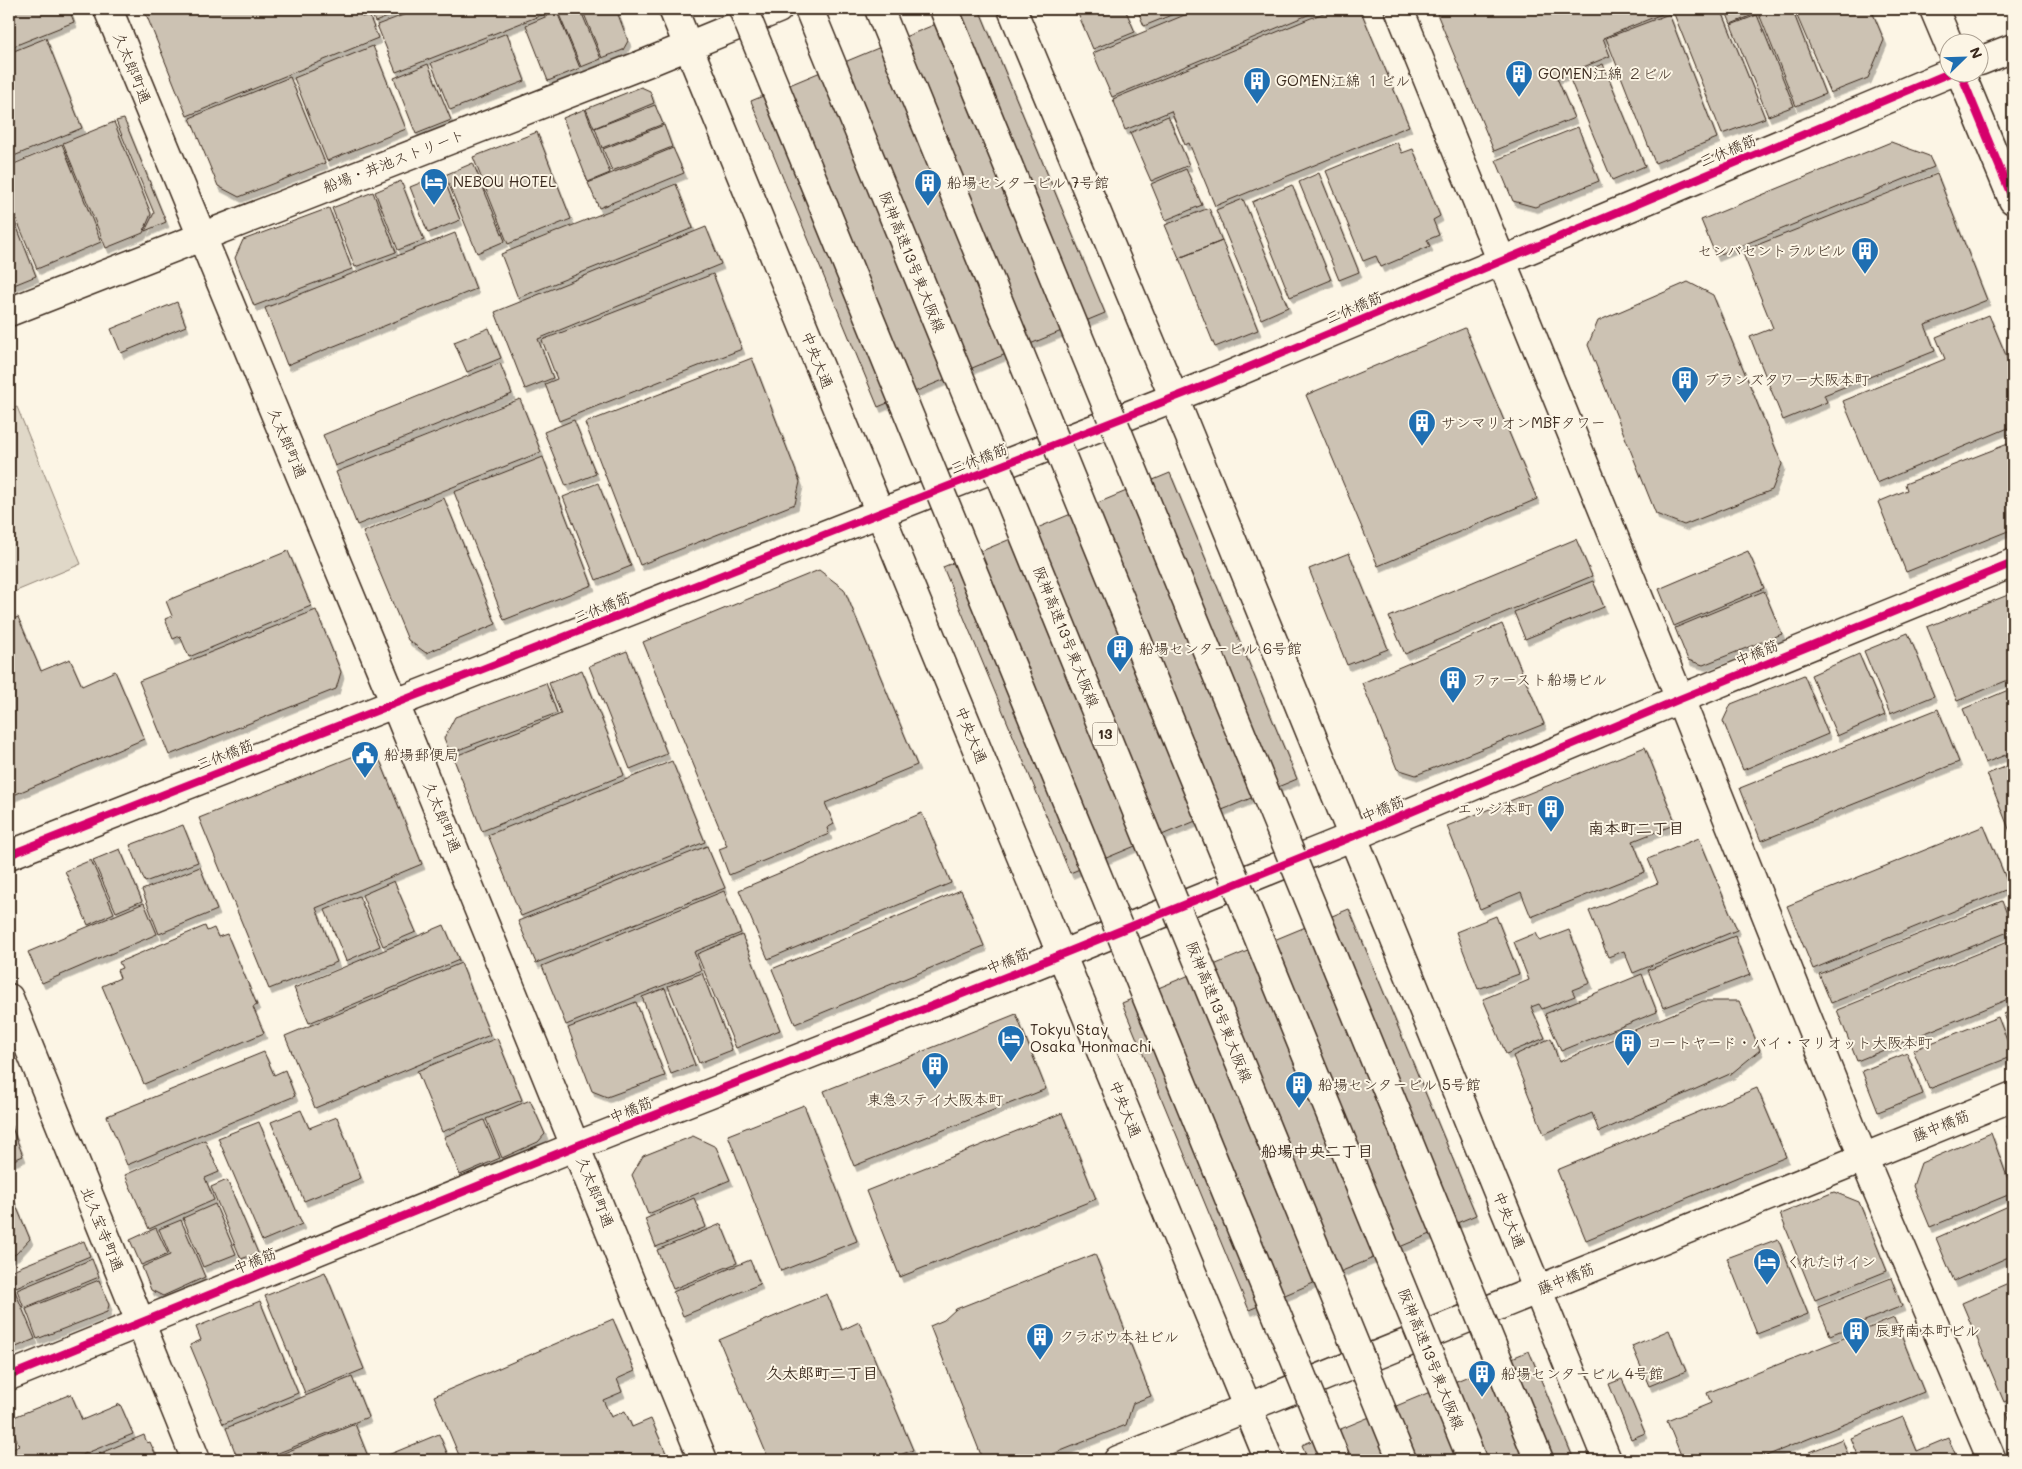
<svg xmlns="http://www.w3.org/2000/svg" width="2022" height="1469" font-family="Mali,'Klee One',sans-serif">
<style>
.green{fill:#e0d8c8;stroke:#8e8173}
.building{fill:#ccc2b3;stroke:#3b2a1e;filter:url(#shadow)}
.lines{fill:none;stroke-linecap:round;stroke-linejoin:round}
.street-casing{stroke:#3b2a1e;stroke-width:31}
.secondary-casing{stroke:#3b2a1e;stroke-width:31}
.street{stroke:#fcf5e5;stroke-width:28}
.secondary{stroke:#fcf5e5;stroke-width:28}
.primary-bridge-casing{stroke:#3b2a1e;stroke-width:31;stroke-linecap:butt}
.highway-bridge-casing{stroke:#3b2a1e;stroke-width:31;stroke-linecap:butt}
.primary-bridge{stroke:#fcf5e5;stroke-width:28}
.highway-bridge{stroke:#fcf5e5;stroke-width:28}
.cycleway-casing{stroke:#fcf5e5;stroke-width:11}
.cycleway{stroke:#d6006c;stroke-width:8}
.labels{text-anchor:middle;stroke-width:4;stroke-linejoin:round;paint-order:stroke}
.shield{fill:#fcf5e5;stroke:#75675a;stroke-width:1}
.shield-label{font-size:14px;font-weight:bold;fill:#3b2a1e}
.street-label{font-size:15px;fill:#3b2a1e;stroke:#fcf5e5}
.poi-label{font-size:15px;fill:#3b2a1e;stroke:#fcf5e5;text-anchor:start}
.neighbourhood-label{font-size:16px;font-weight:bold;fill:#3b2a1e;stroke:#fcf5e5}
</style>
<defs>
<filter id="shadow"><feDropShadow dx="3" dy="5.5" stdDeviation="0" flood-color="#0004"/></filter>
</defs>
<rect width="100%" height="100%" fill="#fcf5e5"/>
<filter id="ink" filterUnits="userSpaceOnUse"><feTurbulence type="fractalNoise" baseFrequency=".02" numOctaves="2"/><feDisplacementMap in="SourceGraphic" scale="10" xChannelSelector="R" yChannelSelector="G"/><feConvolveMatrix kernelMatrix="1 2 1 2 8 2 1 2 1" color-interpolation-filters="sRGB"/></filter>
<g filter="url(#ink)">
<path class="green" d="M17,407l64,157 -72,30v-184z"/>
<path class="building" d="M9,9h60l5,13 -65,26z
M144,9h215l3,8 7,-2 9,23 -191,78z
M360,9h48l-33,13 -4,-11 -8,4z
M419,9h138l-161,63 -19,-47z
M567,9h13l21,50 -20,8 -23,-55z
M582,9h34l12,32 -5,9 -21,8z
M972,9h7l126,304 -227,94 -127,-306z
M1076,9h49l10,23 -42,17z
M1137,9h49l-42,17z
M1199,9h123l-210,88 -19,-44z
M1333,9h27l49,117 -194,80 -26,-63 -4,2 -14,-34 -46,19 -12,-31z
M1435,9h227l2,4 -61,25 7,18 -53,22 17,40 -80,33z
M1672,9h49l44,109 -43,16z
M1725,9h42l-36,15z
M1771,9h21l33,85 -29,12 -37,-92z
M1794,9h77l13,31 -16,38 -38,15z
M557,12l23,56 -32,13 -22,-56z
M1669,14l48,124 -62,25 -49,-125z
M1757,15l37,91 -26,10 -37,-91z
M507,33l18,48 -75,29 -19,-47z
M46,38l36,90 -73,30v-105z
M373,46l33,83 -79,32 -33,-83z
M428,64l23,56 -35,14 -22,-56z
M1603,64l42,102 -33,14 -43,-103z
M290,77l35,86 -86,34 -21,-11 -28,-68z
M641,87l9,4 4,12 -60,25 -8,-19z
M655,105l8,19 -61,24 -7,-20z
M585,109l25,64 -22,9 -25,-64z
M1168,116l21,49 -38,16 -21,-48z
M124,119l42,103 -21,9 9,-18 -38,-92z
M114,122l37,92 -8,19 -37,15 -43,-105z
M664,125l8,22 -60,24 -9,-22z
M1578,127l21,54 -64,26 -22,-6 -17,-41z
M537,132l34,87 -63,25 -35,-87z
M1397,142l5,11 11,-4 27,67 -7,4 6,15 -12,5 3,6 -49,21 -5,-11 -13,5 -37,-90z
M1891,142l38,14 5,11 -218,89 -15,-36z
M62,144l39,98 -64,27 -28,-68v-35z
M673,148l11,25 -85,35 -11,-25z
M473,163l32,78 -28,12 -32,-78z
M1186,169l16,36 -36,15 -15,-36z
M1319,173l40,99 -20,8 -40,-98z
M442,174l18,46 -32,13 -18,-46z
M1937,174l50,126 -62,25 10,26 -111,44 3,7 -44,18 -33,-83 23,-9 -31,-77z
M401,181l23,59 -26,10 -23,-58z
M676,184l17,44 -175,70 -17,-44z
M1292,185l39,95 -41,17 -38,-95z
M373,192l23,60 -41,15 -23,-59z
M1243,199l45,108 -27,12 -45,-109z
M9,207l27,69 -27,11z
M329,208l23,61 -98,37 -19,-48 8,-18z
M1209,208l13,33 -43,17 -14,-33z
M706,227l15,37 -183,75 15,39 -28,11 -30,-77z
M455,233l21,56 -189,76 -22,-57z
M1222,241l36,89 -43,17 -36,-89z
M713,274l29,75 -183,72 -14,-37 12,-5 -15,-39z
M1688,282l25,13 69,169 -10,26 -88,35 -28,-11 -68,-169 10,-24z
M177,302l9,24 -65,27 -10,-24z
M1989,315l24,57v54l-136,57 -34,-82 102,-42 -9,-22z
M489,328l12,30 -34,14 -13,-30z
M1465,328l72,171 -159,67 -72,-171z
M752,358l48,124 -5,22 -155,61 -55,-142z
M500,363l12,31 -177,72 -12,-31z
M520,399l21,53 -184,73 -21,-53z
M574,420l22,54 -30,12 -22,-54z
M2013,442v87l-107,43 -28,-70 29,-12 -2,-6z
M543,457l49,128 -88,35 -50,-128z
M1170,473l127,306 -227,94 -127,-306z
M598,483l33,83 -35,14 -33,-83z
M444,498l52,126 -70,29 -18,-13 -45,-108z
M1576,539l16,37 -187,78 -16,-37z
M288,551l23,55 -122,51 -9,-21 -7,3 -8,-20 7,-3 -6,-15z
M1748,551l16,37 -90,38 -15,-37z
M1349,553l39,96 -41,16 -38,-96z
M819,570l25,19 73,176 -92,38 9,21 -7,4 2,6 -100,41 -10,-26 8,-3 -84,-204z
M1593,581l11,26 -79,32 -11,-27z
M1764,591l18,43 -79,31 -15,-5 -13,-32z
M2013,593v85l-56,23 -30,-74z
M316,610l25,62 -5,17 -167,66 -30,-74z
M18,617l23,54 29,-12 12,27 33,-15 29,68 -135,58v-176z
M1502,624l42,100 -128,51 -19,-6 -35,-86z
M1908,633l26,63 -44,18 -26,-63z
M627,651l40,103 -37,15 -41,-103z
M1859,654l26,61 -48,21 -26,-61z
M582,670l42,105 -142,56 -29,-74 108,-43 -12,-31z
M1804,675l24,59 -85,36 -20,-49 8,-17z
M546,683l11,30 -107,40 -6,-15 11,-21z
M2013,688v64l-28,11 -22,-54z
M1938,709l21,53 -198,79 -21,-53z
M1645,747l31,77 -43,17 12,31 -114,45 -10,-25 -41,17 -33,-83z
M359,754l20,4 43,106 -106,44 21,54 -68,27 -70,-171z
M672,761l33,81 -184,74 -33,-81z
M2013,764v75l-26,-65z
M922,813l29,70 -183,76 -29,-69z
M183,825l15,37 -53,20 -15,-37z
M1984,826l26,62 -197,81 -26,-63z
M1699,838l38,92 -104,43 -9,-22 -16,6 -19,-46 69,-28 -10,-24z
M707,846l18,42 -189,75 -18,-42z
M120,849l22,52 -26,11 -23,-52z
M91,860l23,53 -26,12 -23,-54z
M200,867l17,43 -58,24 -17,-44z
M394,881l22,51 -33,14 -21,-51z
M961,890l23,56 -189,78 -23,-55z
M724,891l17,42 -47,19 7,18 -135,55 -24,-59z
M359,896l21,50 -34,15 -21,-51z
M2002,901l11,29 -182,73 -12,-29z
M144,903l13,31 -115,49 -14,-31z
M1349,909l127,306 -227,95 -127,-307z
M1496,916l23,58 -41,15 -22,-57z
M444,925l15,35 -150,63 -15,-35z
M205,926l2,5 7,-3 4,9 9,-3 30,71 -4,2 11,26 -120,51 -42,-98 18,-8 -3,-8 5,-2 -3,-6z
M1569,930l21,53 -18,7 3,6 -33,13 -3,-5 -8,3 14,31 -39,16 -23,-55 46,-19 -15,-38 22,-9 4,8z
M742,935l38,95 -44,18 -39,-94z
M1735,936l15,39 -87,33 -15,-38z
M2013,939v58l-156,64 -20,-51z
M461,963l29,72 -175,73 -30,-72z
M702,973l30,77 -33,13 -31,-77z
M1642,974l15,38 -96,39 -16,-37z
M665,988l30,77 -24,9 -29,-77z
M1703,1001h36l21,49 -28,23 -133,59 -7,-19 -48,21 -31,-78 38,-18 8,24z
M636,1002l29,74 -58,21 -15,-6 -24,-63z
M2013,1010v27l-9,-23z
M1016,1014l30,75 -192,77 -30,-75z
M1998,1017l15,39 -84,33 -16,-39z
M497,1038l25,62 -80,32 -25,-61z
M264,1052l10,23 11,-5 10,26 -168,69 -20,-49z
M1907,1053l16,41 -45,18 -16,-41z
M1757,1088l29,69 -200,83 -29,-70z
M530,1100l15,34 -7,8 -36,16 -16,-39z
M804,1105l53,136 -76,30 -53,-136z
M301,1110l8,18 28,-11 24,61 -57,23 -33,-79z
M1062,1113l34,86 -196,78 -34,-86z
M9,1120l14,36 -14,6z
M484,1120l16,38 -40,17 -16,-38z
M259,1122l43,102 -40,17 -44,-103z
M2013,1124v19l-6,-17z
M1991,1133l22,60 -83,34 -17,-41 8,-23z
M693,1136l23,11 14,33 -82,34 -16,-39 11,-19z
M205,1140l14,32 -14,6 9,22 -65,29 -24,-54z
M227,1180l31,73 -17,6 -30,-72z
M9,1189l21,50 -14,15 -7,3z
M1834,1192l25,10 28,69 -72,29 -35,-86z
M694,1198l12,29 -50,20 -11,-28z
M215,1204l21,50 -33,13 -20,-49z
M2013,1204v51l-59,26 -18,-43z
M181,1220l24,57 -42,19 -12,-6 -9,-23 28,-12 -11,-26z
M721,1224l16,39 -64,26 -16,-39z
M156,1228l12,26 -27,11 -11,-25z
M1778,1239l30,75 -51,20 -30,-76z
M84,1241l6,15 -74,31 -6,-16z
M1095,1254l56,142 -18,7 -7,22 -88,35h-55l-53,-134 14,-6 12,-11z
M92,1259l7,18 -75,31 -7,-18z
M750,1260l10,24 -77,32 -10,-24z
M325,1272l39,97 -59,24 -40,-97z
M9,1277l26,62 -26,11z
M1891,1278l11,28 -72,29 -12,-28z
M99,1280l10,25 -2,7 -70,27 -11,-30z
M2013,1281v117l-9,4 -42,-99z
M827,1294l15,36 17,-8 54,128 -18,7 1,3h-127l-50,-120z
M260,1301l38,92 -75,31 -33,-79 11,-5 -5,-13z
M1894,1318l30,74 -168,68h-73l-16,-39 44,-18 -4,-10z
M613,1319l22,52 -18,8 5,13 -19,8 8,17 14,-6 7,16 19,-8 18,41h-208l-27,-64z
M1669,1330l17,41 -37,15 -17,-40z
M1529,1351l45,109h-266l-6,-15z
M352,1377l16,40 -107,43h-23l-12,-32z
M1622,1379l23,54 -14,6 -22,-55z
M71,1394l11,26 38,-16 13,30 -63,26h-54l-4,-11 7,-3 -10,-27z
M2013,1411v18l-6,-15z
M1903,1417l14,34 31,-13 10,22h-98l-9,-22z
M355,1424l14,35 -3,1h-99z
M439,1434l11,26h-74z
M144,1435l3,8 3,-1 8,18h-74z
M1842,1439l8,21h-37l-3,-8z"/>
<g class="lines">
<defs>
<path id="street" d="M108,9l287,695 308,756
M1399,9l281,690 183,458 129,303
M1980,61l33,-13
M9,312l640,-250 129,-53
M9,855l1202,-472 741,-311
M9,998l187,462
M9,1376l567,-230 442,-174 336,-136 326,-137 333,-136
M1118,1460l895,-363"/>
<path id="secondary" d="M673,9l596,1451
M1012,9l162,389 433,1062
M1934,9l16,38
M1960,72l53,128"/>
</defs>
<use href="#street" class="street-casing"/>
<use href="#secondary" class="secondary-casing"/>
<use href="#street" class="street"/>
<use href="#secondary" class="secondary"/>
<defs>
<path id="primary-bridge" d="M743,9l593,1451
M944,9l595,1451"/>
<path id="highway-bridge" d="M809,9l593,1451
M879,9l593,1451"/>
</defs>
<use href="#primary-bridge" class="primary-bridge-casing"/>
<use href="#highway-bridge" class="highway-bridge-casing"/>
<use href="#primary-bridge" class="primary-bridge"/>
<use href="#highway-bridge" class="highway-bridge"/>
<defs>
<path id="cycleway" d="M1960,72l53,128
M9,855l1202,-472 741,-311
M9,1376l567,-230 442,-174 336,-136 326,-137 333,-136"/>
</defs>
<use href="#cycleway" class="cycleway-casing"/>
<use href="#cycleway" class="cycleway"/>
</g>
</g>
<defs>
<symbol id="building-pin" viewBox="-11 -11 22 30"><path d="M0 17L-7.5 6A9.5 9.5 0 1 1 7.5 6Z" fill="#1f6fb2" stroke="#fcf5e5"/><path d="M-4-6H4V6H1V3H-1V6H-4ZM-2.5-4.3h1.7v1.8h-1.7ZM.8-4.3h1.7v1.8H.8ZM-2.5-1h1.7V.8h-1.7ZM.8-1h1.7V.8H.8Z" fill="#fff"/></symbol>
<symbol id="hotel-pin" viewBox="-11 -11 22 30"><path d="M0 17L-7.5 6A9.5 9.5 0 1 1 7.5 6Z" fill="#1f6fb2" stroke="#fcf5e5"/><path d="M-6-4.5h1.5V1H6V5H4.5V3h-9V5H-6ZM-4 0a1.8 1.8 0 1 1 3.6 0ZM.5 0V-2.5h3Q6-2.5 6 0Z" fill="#fff"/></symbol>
<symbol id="civic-pin" viewBox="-11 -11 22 30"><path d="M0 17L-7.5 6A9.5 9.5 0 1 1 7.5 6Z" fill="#1f6fb2" stroke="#fcf5e5"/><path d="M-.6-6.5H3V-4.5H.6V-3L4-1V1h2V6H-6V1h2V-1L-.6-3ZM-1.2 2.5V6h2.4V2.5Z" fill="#fff"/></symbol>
</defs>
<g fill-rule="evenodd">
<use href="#building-pin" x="1503" y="58" width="32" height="43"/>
<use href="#building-pin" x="1241" y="65" width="32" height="43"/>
<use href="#hotel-pin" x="418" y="166" width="32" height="43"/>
<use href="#building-pin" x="912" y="167" width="32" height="43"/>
<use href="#building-pin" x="1849" y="235" width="32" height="43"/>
<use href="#building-pin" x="1669" y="364" width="32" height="43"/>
<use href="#building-pin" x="1406" y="407" width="32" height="43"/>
<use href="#building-pin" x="1104" y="633" width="32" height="43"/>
<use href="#building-pin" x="1437" y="664" width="32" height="43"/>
<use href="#civic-pin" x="349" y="739" width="32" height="43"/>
<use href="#building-pin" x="1535" y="793" width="32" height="43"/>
<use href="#hotel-pin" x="995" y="1023" width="32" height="43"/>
<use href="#building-pin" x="1612" y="1027" width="32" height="43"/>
<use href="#building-pin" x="919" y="1050" width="32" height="43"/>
<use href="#building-pin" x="1283" y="1069" width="32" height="43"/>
<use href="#hotel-pin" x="1751" y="1246" width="32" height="43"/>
<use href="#building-pin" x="1840" y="1315" width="32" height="43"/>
<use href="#building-pin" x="1024" y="1321" width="32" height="43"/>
<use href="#building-pin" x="1466" y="1358" width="32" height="43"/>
</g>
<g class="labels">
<rect class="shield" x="1092.5" y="722.5" width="25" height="23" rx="4"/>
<g class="shield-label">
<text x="1105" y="739">13</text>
</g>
<g class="street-label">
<text transform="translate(132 68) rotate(68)" y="5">久太郎町通</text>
<text transform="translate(1728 151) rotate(-23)" y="5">三休橋筋</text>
<text transform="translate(394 161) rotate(-21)" y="5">船場・丼池ストリート</text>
<text transform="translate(912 262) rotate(68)" y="5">阪神高速13号東大阪線</text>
<text transform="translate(1354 308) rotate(-23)" y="5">三休橋筋</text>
<text transform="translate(817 360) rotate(68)" y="5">中央大通</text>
<text transform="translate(287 443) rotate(67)" y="5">久太郎町通</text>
<text transform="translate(979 459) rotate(-21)" y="5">三休橋筋</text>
<text transform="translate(602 608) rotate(-22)" y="5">三休橋筋</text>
<text transform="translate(1066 637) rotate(68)" y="5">阪神高速13号東大阪線</text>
<text transform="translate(1757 653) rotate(-22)" y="5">中橋筋</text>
<text transform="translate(971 735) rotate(68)" y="5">中央大通</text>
<text transform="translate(225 755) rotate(-21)" y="5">三休橋筋</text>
<text transform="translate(1383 809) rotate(-23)" y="5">中橋筋</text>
<text transform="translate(442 817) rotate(68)" y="5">久太郎町通</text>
<text transform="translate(1008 961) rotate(-22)" y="5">中橋筋</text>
<text transform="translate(1219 1012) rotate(68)" y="5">阪神高速13号東大阪線</text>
<text transform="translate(1125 1109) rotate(68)" y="5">中央大通</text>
<text transform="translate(631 1110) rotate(-22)" y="5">中橋筋</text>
<text transform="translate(1941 1126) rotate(-22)" y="5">藤中橋筋</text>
<text transform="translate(595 1192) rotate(68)" y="5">久太郎町通</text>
<text transform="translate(1509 1220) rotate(68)" y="5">中央大通</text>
<text transform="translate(102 1229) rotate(68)" y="5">北久宝寺町通</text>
<text transform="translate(255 1261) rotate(-22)" y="5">中橋筋</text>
<text transform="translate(1566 1279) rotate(-22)" y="5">藤中橋筋</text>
<text transform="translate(1431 1359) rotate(68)" y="5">阪神高速13号東大阪線</text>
</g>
<g class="poi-label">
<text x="1538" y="79">GOMEN江綿 ２ビル</text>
<text x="1276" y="86">GOMEN江綿 １ビル</text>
<text x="453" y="187">NEBOU HOTEL</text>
<text x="947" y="188">船場センタービル 7号館</text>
<text x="1846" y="256" text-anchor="end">センバセントラルビル</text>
<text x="1704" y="385">ブランズタワー大阪本町</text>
<text x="1441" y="428">サンマリオンMBFタワー</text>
<text x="1139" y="654">船場センタービル 6号館</text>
<text x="1472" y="685">ファースト船場ビル</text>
<text x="384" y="760">船場郵便局</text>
<text x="1532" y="814" text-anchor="end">エッジ本町</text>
<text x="1030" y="1035">Tokyu Stay<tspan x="1030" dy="17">Osaka Honmachi</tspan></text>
<text x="1647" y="1048">コートヤード・バイ・マリオット大阪本町</text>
<text x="1318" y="1090">船場センタービル 5号館</text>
<text x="935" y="1105" text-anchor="middle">東急ステイ大阪本町</text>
<text x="1786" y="1267">くれたけイン</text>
<text x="1875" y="1336">辰野南本町ビル</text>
<text x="1059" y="1342">クラボウ本社ビル</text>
<text x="1501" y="1379">船場センタービル 4号館</text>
</g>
<g class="neighbourhood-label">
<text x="1636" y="834">南本町二丁目</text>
<text x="1317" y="1157">船場中央二丁目</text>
<text x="822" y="1379">久太郎町二丁目</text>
</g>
</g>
<rect width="2022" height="1469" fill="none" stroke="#fcf5e5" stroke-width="30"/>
<rect x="15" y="15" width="1992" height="1439" fill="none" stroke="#3b2a1e" stroke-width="2" filter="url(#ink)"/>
<g transform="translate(1964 58) rotate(67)"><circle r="24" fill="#fcf5e5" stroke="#afa495"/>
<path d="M0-4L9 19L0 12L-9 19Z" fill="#1f6fb2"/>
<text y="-8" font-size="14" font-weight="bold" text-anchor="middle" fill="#3b2a1e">N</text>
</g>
</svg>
